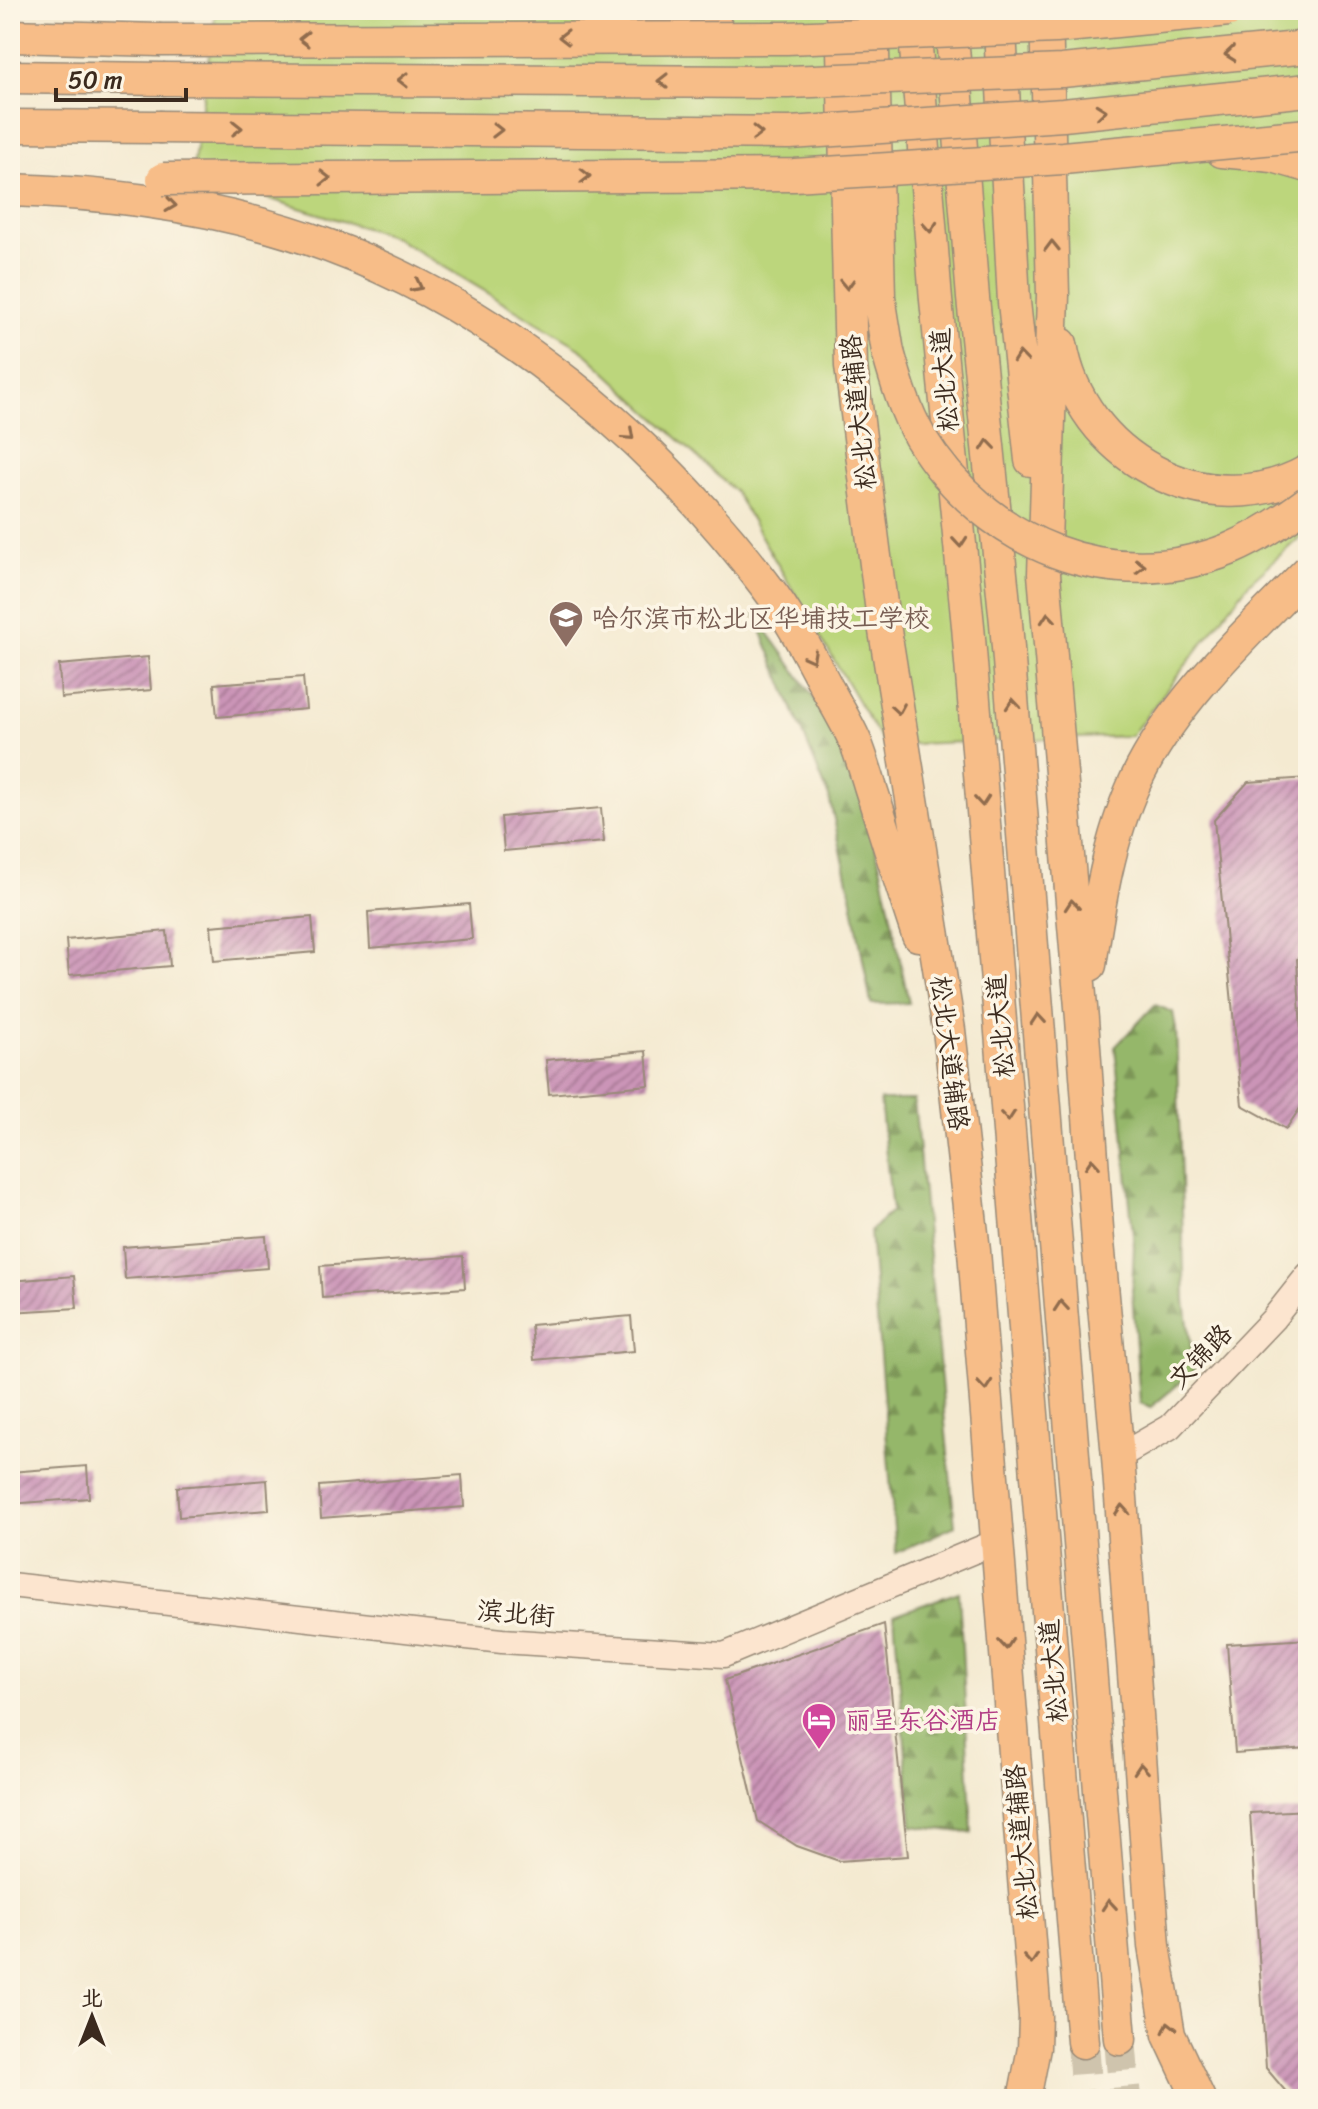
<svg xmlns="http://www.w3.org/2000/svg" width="1318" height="2109" font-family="Sriracha,'LXGW WenKai TC',sans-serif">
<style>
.green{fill:#bcd67b;stroke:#7c804c;stroke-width:2}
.forest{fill:url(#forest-firs);stroke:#687044;stroke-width:2}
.building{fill:url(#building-hatch)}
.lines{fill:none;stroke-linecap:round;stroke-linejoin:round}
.highway-tunnel{stroke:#cfc4ad;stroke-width:32;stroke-dasharray:32 16;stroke-linecap:butt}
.secondary-casing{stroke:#988a78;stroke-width:27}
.highway-casing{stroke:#988a78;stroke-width:35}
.secondary{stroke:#fce5cf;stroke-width:24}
.highway{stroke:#f7bd88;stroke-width:32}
.highway-bridge-casing{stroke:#988a78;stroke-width:35;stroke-linecap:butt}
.highway-bridge{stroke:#f7bd88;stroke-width:32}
.oneway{stroke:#906c4e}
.labels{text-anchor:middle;stroke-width:7;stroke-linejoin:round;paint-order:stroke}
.street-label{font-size:26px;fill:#3b2a1e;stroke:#fcf5e5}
.education-label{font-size:26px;fill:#785e54;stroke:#fcf5e5;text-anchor:start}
.hotel-label{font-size:26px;fill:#b23c85;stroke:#fcf5e5;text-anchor:start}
</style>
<defs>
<pattern id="forest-firs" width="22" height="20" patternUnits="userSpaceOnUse" patternTransform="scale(2)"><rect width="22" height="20" fill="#95b76b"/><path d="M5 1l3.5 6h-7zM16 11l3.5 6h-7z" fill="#7b9557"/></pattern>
<pattern id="building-hatch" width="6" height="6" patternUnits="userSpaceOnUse" patternTransform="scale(2)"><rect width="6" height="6" fill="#cb94b7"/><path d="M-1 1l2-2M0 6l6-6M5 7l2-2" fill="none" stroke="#a67994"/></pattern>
</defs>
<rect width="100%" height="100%" fill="#fcf5e5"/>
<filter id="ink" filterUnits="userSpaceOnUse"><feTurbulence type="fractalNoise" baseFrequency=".0125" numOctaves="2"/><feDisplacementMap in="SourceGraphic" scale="16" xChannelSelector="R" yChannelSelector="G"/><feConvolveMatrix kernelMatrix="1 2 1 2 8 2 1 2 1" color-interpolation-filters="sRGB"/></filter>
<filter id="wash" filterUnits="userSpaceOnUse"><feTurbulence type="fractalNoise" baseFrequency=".006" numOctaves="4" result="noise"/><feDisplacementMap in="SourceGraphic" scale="32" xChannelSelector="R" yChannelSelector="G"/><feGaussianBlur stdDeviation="1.8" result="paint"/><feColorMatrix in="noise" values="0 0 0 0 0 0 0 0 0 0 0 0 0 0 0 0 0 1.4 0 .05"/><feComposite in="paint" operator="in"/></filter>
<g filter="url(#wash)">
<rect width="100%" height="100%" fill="#f4ead1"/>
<path class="green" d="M216,10h1092v520l-59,53 -118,153 -247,9 -149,-253 -155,-144 -186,-111 -202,-62z"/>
<path class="forest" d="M754,613c30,43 65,86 87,134 36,76 50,174 68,256l-38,1 -20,-110 -22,-97z
M1155,1005l18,7 3,17 9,272 9,70 -43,36 -11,-4 -8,-112 2,-45 -19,-199z
M880,1100h34l41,426 -59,27 -26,-322 22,-20z
M959,1592l13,241 -60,-7 -18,-211z"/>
<g id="blocks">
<path class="building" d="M148,657l3,33 -90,8 -2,-33z
M303,677l3,32 -89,8 -3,-33z
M1308,778v169l-11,12 4,73 7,5v59l-22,33 -44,-24 -28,-285 34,-38z
M601,808l3,34 -100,9 -3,-34z
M469,904l3,35 -102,9 -2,-36z
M312,917l3,35 -101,9 -3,-35z
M167,931l3,35 -101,9 -3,-35z
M646,1051l3,34 -100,9 -3,-34z
M266,1236l2,32 -143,11 -2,-32z
M463,1256l2,32 -143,10 -2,-32z
M74,1276l3,32 -67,4v-31z
M631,1316l3,35 -100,9 -3,-35z
M87,1466l2,32 -79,6v-32z
M462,1475l2,32 -143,11 -2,-32z
M267,1480l2,30 -90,7 -2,-30z
M884,1624l24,232 -69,5 -42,-15 -39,-25 -33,-141z
M1308,1639v109l-73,5 -8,-109z
M1308,1810v281l-21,2 -21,-25 -16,-255z"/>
</g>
</g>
<g filter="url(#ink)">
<use href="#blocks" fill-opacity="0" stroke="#988a78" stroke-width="2"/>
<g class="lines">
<path class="highway-tunnel" d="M1120,2039l5,60
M1083,2042l4,57"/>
<defs>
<path id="secondary" d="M1118,1457l52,-30 103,-108 35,-44
M10,1585l492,56 222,14 274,-114"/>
<path id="highway" d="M622,10l58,13 36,4
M842,10l9,356 31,246 67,418 25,221 61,765 -1,32 -10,51
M872,10l7,287 9,55
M913,10l23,290 32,326 115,1416
M950,10l23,288 33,325 114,1416
M999,10l15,292 17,158
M1046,10l7,285 -9,279 38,445 16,223 20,215 36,489 15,89 30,64
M10,36l149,4
M10,77l153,2
M10,126l149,1
M1222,151l51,5 35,10
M10,190c108,3 217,18 319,56 171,63 328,195 437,340 25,32 43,68 62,104 9,17 19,33 27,51 8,19 13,40 20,60 14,45 28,89 43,134
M1061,344c18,111 145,184 247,127
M1090,965c9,-62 19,-126 45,-183 37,-80 112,-149 173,-211"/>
</defs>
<use href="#secondary" class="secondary-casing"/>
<use href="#highway" class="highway-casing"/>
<use href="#secondary" class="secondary"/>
<use href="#highway" class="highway"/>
<defs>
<path id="highway-bridge" d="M159,40l628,-2 269,-11 173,-17
M163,79l625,3 274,-11 246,-24
M159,127l631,6 273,-18 245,-25
M163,179l631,-4 269,-17 245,-23
M888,352c8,29 17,59 32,85 65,107 191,160 310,112 28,-12 54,-29 78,-47"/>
</defs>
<use href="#highway-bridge" class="highway-bridge-casing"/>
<use href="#highway-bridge" class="highway-bridge"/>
</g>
<defs><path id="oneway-chevron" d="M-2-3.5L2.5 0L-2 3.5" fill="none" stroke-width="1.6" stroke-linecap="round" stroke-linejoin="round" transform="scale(2)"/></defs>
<g class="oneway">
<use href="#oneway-chevron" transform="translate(564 37) rotate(180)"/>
<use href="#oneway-chevron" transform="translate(304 39) rotate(180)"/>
<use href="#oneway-chevron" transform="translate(1230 54) rotate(174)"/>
<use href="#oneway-chevron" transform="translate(403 80) rotate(-180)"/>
<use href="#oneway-chevron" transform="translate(663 81) rotate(-180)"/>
<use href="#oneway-chevron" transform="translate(1101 111) rotate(-6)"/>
<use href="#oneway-chevron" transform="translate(237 128) rotate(1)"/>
<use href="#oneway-chevron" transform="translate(497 130) rotate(1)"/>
<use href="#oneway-chevron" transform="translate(757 133) rotate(1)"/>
<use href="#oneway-chevron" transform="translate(585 176)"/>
<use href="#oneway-chevron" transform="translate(325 178)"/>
<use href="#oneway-chevron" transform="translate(171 205) rotate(8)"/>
<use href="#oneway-chevron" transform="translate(930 227) rotate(85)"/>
<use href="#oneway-chevron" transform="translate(1052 246) rotate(-91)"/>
<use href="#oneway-chevron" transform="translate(847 284) rotate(88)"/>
<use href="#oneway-chevron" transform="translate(417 286) rotate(27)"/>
<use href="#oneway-chevron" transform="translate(1020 357) rotate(-96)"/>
<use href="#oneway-chevron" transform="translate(629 435) rotate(42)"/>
<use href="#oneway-chevron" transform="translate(988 445) rotate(-96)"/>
<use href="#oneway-chevron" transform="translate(960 542) rotate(85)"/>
<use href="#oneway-chevron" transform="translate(1140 566) rotate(-1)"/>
<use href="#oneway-chevron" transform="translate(1048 618) rotate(-95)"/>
<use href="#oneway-chevron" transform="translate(811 657) rotate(62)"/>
<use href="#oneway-chevron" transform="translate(1013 704) rotate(-95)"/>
<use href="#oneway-chevron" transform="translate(898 709) rotate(81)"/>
<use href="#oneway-chevron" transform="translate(982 801) rotate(85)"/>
<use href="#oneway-chevron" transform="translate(1072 905) rotate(-95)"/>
<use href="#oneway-chevron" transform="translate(1038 1019) rotate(-95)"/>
<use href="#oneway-chevron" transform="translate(1008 1116) rotate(85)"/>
<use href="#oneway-chevron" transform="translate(1092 1164) rotate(-94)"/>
<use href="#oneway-chevron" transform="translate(1061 1306) rotate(-95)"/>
<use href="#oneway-chevron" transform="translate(985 1385) rotate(85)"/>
<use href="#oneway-chevron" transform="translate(1122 1510) rotate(-94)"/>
<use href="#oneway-chevron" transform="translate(1006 1644) rotate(85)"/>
<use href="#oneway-chevron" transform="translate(1141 1769) rotate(-94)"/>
<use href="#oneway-chevron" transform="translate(1109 1905) rotate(-95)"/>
<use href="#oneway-chevron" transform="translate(1031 1959) rotate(85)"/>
<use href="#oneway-chevron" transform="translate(1169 2027) rotate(-104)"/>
</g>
</g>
<defs>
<symbol id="school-pin" viewBox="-11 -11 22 30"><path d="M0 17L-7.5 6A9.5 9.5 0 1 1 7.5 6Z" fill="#8d6e63" stroke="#fcf5e5"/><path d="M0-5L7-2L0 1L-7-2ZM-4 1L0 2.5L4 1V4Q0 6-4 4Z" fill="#fff"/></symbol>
<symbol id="hotel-pin" viewBox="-11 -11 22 30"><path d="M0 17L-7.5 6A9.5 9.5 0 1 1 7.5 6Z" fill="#d1479c" stroke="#fcf5e5"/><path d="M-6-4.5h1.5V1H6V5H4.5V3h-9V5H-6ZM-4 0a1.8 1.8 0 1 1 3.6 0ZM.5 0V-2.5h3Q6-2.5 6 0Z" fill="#fff"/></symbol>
</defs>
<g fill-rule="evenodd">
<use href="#school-pin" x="546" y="598" width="40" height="54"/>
<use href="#hotel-pin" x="799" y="1700" width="40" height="54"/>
</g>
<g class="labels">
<g class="street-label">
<text transform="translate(944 380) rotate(-95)" y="9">松北大道</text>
<text transform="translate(858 412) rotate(-96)" y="9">松北大道辅路</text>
<text transform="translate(1000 1026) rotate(-95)" y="9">松北大道</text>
<text transform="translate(950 1053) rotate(83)" y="9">松北大道辅路</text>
<text transform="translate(1200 1356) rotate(-46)" y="9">文锦路</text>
<text transform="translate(516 1613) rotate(5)" y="9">滨北街</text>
<text transform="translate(1053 1671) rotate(-95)" y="9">松北大道</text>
<text transform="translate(1021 1842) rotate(-95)" y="9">松北大道辅路</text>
</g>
<g class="education-label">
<text x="592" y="627">哈尔滨市松北区华埔技工学校</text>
</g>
<g class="hotel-label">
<text x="845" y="1729">丽呈东谷酒店</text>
</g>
</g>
<rect width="1318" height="2109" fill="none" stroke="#fcf5e5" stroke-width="40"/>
<g transform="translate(92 2017)" stroke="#fcf5e5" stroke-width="6" paint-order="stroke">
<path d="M0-6L14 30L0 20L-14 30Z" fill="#3b2a1e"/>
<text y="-12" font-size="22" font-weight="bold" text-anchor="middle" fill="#3b2a1e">北</text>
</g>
<path d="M56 88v12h130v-12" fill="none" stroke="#3b2a1e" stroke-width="4"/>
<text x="68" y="88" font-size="24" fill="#3b2a1e" stroke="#fcf5e5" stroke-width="6" paint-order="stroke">50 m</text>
</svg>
